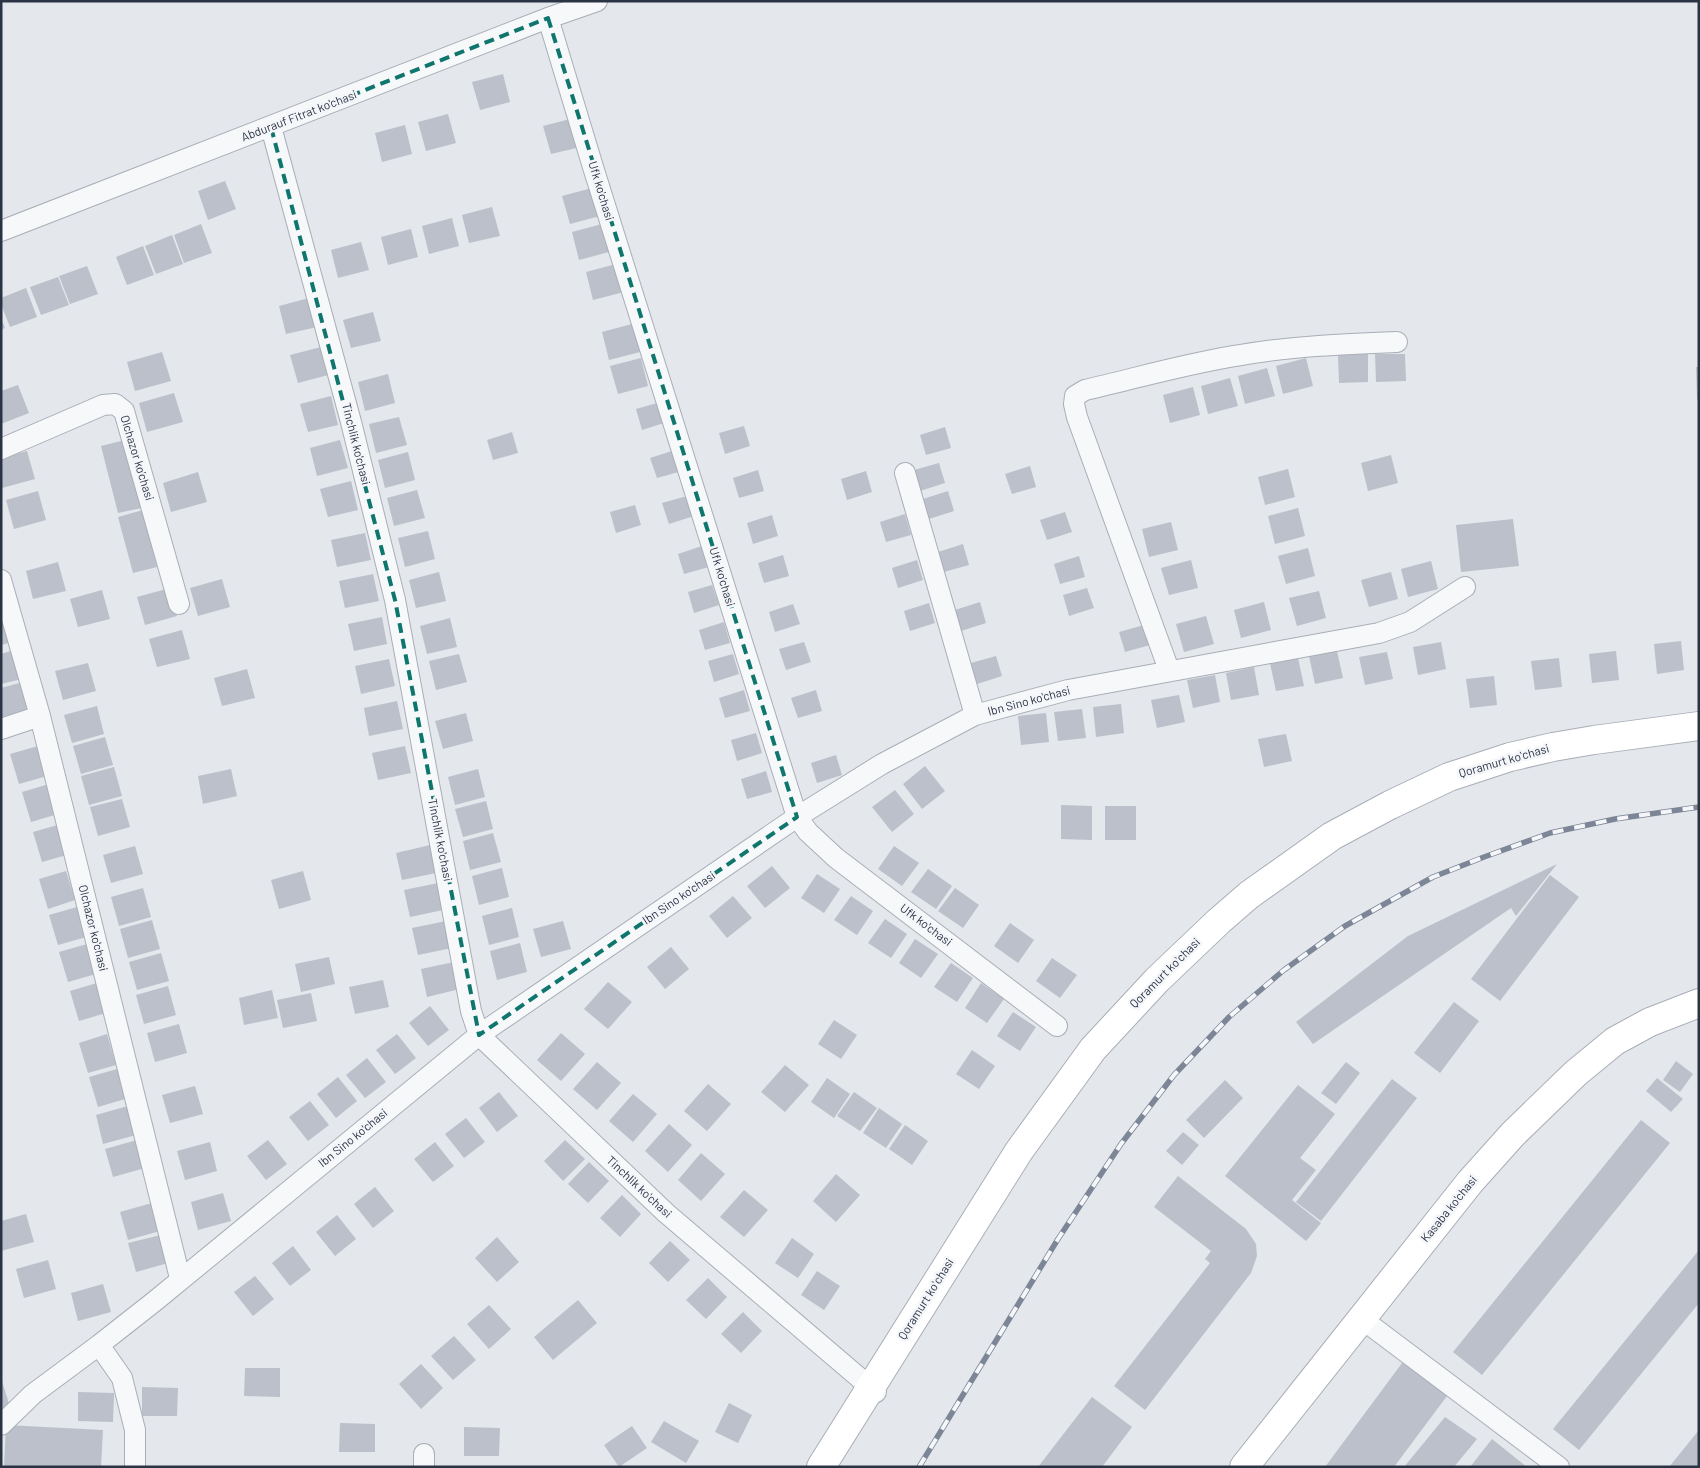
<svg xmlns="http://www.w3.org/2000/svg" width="1700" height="1468" font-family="Barlow,sans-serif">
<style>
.building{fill:#bbc0ca}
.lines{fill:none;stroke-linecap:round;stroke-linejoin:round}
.street-casing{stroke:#a9aeb7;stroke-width:22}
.secondary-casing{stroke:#a9aeb7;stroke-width:30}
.street{stroke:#f7f8fa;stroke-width:20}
.secondary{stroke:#fff;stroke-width:28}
.rail-casing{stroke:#7d8696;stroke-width:5.5}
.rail{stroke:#f4f6f9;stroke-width:4;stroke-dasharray:11;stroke-linecap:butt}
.marked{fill:none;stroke:#0f766e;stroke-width:4;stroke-dasharray:10 6;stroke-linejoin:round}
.labels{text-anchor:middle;stroke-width:5;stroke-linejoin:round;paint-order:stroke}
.street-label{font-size:12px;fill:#2b3445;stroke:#f4f6f9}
</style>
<rect width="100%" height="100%" fill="#e4e7ec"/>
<path class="building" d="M503,74l7,28 -30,8 -8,-28z
M448,114l8,29 -30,8 -8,-29z
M574,118l7,29 -30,7 -8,-28z
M405,125l7,29 -30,8 -7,-29z
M225,181l11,28 -28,11 -10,-29z
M592,188l8,28 -30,8 -8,-28z
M492,207l8,29 -31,7 -7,-28z
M452,218l7,28 -30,8 -7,-28z
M201,224l11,29 -28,10 -10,-28z
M602,224l7,28 -30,8 -7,-28z
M411,229l7,28 -30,8 -7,-28z
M172,235l11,29 -27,10 -11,-28z
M361,242l8,28 -31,8 -7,-28z
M143,246l11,29 -27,10 -11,-28z
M616,264l8,28 -31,8 -7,-28z
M87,266l11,28 -28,10 -11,-28z
M58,277l11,28 -28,10 -11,-28z
M26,288l11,29 -27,10 -9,-23v-6z
M309,298l8,29 -31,7 -7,-28z
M373,312l8,29 -30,7 -8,-28z
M1,318l4,10 -4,2z
M632,324l8,28 -31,8 -7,-28z
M321,347l7,28 -30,8 -8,-28z
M162,352l9,29 -36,10 -8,-29z
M1368,354v28l-29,1 -1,-28z
M1375,354h30l1,27 -30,1z
M641,358l7,28 -30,8 -8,-28z
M1306,358l7,28 -30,8 -7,-28z
M1696,367h3v33h-2z
M1267,368l8,28 -30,8 -7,-28z
M388,374l7,29 -30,8 -7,-29z
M1230,378l8,28 -30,8 -7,-28z
M18,385l11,28 -28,11v-33z
M1193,387l7,28 -30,8 -7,-28z
M174,393l9,29 -36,10 -8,-29z
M331,396l7,29 -30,7 -8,-28z
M661,402l6,20 -25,8 -6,-21z
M399,417l8,28 -31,8 -7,-29z
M744,426l6,20 -25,8 -6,-21z
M945,427l6,21 -25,7 -6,-20z
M512,432l6,21 -25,7 -6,-20z
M125,440l17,68 -24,5 -17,-67z
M340,440l8,28 -31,8 -7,-28z
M675,450l7,21 -25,7 -7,-20z
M27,451l8,28 -33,9 -1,-30z
M408,452l7,28 -30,8 -7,-28z
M1391,455l7,28 -30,8 -7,-28z
M939,463l6,20 -25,8 -6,-21z
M1030,466l6,21 -24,7 -7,-20z
M1288,469l7,28 -30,8 -7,-28z
M758,470l6,21 -25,7 -6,-20z
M866,471l6,21 -25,8 -6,-21z
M198,472l9,30 -36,10 -8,-29z
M351,481l7,29 -30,7 -8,-28z
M417,490l8,28 -31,8 -7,-28z
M38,491l8,29 -32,9 -8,-29z
M948,491l6,20 -25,8 -6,-20z
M687,496l7,20 -25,8 -7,-21z
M635,505l6,20 -25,8 -6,-21z
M1298,508l7,28 -30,8 -7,-28z
M143,510l14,57 -24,6 -15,-56z
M1065,512l7,20 -25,8 -7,-20z
M905,514l6,21 -25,7 -6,-20z
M772,515l6,21 -25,8 -6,-21z
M1513,519l6,47 -58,6 -5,-47z
M1171,522l7,28 -29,7 -7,-28z
M428,531l7,28 -30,8 -7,-29z
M365,533l6,27 -34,7 -6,-27z
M963,544l6,21 -25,7 -6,-20z
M702,546l7,21 -25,7 -6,-20z
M1308,548l7,28 -29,8 -8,-28z
M783,555l6,21 -25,7 -6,-20z
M1079,556l6,21 -25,7 -6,-20z
M917,560l6,20 -25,8 -6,-20z
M1191,560l7,28 -29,7 -8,-27z
M1431,561l7,28 -30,8 -7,-28z
M58,562l8,29 -33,8 -7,-28z
M439,572l7,29 -30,7 -7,-28z
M1391,572l7,27 -29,8 -8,-27z
M373,574l6,27 -34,7 -6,-27z
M222,579l8,28 -32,9 -8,-28z
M712,585l7,20 -25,8 -6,-21z
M170,588l7,28 -32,9 -8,-28z
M1087,588l7,20 -25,8 -6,-21z
M102,590l8,29 -32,8 -8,-28z
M1319,591l7,27 -29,8 -8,-28z
M980,602l6,21 -25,8 -6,-21z
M1264,602l7,28 -30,8 -7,-28z
M929,603l6,20 -25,8 -6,-20z
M793,604l7,20 -25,8 -6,-20z
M1,615l11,27 -11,3z
M1206,616l8,28 -30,8 -8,-28z
M382,617l5,27 -33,7 -6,-27z
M450,618l7,29 -30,7 -7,-28z
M724,622l6,21 -25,7 -6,-20z
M1144,625l6,20 -25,7 -6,-20z
M182,630l8,29 -33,8 -8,-28z
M1681,641l3,29 -27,4 -3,-30z
M804,642l7,20 -25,8 -7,-21z
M1441,642l5,27 -28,6 -5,-28z
M14,650l8,29 -21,5v-30z
M1337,651l6,27 -28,6 -6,-28z
M1616,651l3,29 -27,3 -3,-29z
M1387,652l6,27 -28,6 -6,-28z
M459,654l8,28 -31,8 -7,-29z
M733,654l6,20 -25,8 -6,-21z
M996,656l6,20 -25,8 -6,-21z
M1298,658l6,28 -28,5 -6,-28z
M1559,658l3,29 -27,3 -4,-29z
M389,659l6,27 -34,8 -6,-28z
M88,663l8,28 -33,9 -8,-29z
M1254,667l5,28 -28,5 -5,-27z
M247,669l8,29 -33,8 -8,-28z
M1215,675l5,27 -27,6 -6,-28z
M1494,676l3,29 -27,3 -4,-29z
M23,682l8,29 -30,8v-31z
M744,690l6,21 -25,7 -6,-20z
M816,690l6,21 -24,7 -7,-20z
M1179,695l6,27 -28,6 -6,-28z
M397,701l6,28 -34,7 -5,-28z
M1121,704l3,29 -28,4 -3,-30z
M97,706l7,28 -32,9 -8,-28z
M1082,709l4,29 -28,3 -4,-29z
M466,713l7,28 -30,8 -8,-28z
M1046,713l3,29 -28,3 -3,-29z
M756,733l6,20 -25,8 -6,-21z
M1286,734l6,27 -28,6 -6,-28z
M105,737l8,28 -32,9 -8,-28z
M38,746l9,30 -28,8 -9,-30z
M405,746l6,27 -33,7 -6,-27z
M836,755l6,20 -25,8 -6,-20z
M925,766l20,25 -23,18 -19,-25z
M114,767l8,29 -33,9 -8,-29z
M231,769l6,27 -34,8 -5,-28z
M478,769l7,28 -30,8 -7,-28z
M766,771l6,21 -25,7 -6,-20z
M49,784l9,30 -27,8 -9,-30z
M895,790l19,24 -22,18 -20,-25z
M122,799l8,28 -32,9 -8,-29z
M486,801l7,28 -30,8 -8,-28z
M1061,805l31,1v34l-31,-1z
M1105,806h31v34h-31z
M61,824l9,30 -28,8 -9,-30z
M493,833l8,29 -31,8 -7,-29z
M430,845l6,28 -34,7 -6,-27z
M135,846l8,28 -32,9 -8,-28z
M894,846l25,17 -17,23 -24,-17z
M1557,864l-41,52 -5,-8 -198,136 -17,-22 112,-86z
M772,866l18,22 -25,20 -18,-22z
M502,868l7,29 -30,8 -7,-29z
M928,869l24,17 -16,23 -25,-17z
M66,871l9,29 -27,9 -9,-30z
M303,871l8,29 -32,9 -8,-29z
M817,874l23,15 -16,24 -23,-15z
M1550,875l29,22 -79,104 -29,-22z
M438,883l5,27 -33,7 -6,-27z
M143,888l8,29 -32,9 -8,-29z
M955,888l24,17 -16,23 -25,-17z
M733,896l19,22 -25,20 -18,-22z
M851,896l22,15 -16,24 -23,-15z
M77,907l9,30 -28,8 -9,-30z
M512,908l7,29 -30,8 -7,-29z
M885,919l22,15 -16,24 -23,-15z
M152,920l8,29 -32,9 -8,-29z
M446,921l6,27 -34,7 -6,-27z
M563,921l8,28 -30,8 -8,-28z
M1010,923l24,17 -16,23 -24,-17z
M915,939l23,15 -17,24 -22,-15z
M520,943l7,29 -30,8 -7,-29z
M87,944l9,30 -28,8 -9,-30z
M671,947l18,22 -24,20 -18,-22z
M161,953l8,28 -32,9 -8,-28z
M329,957l6,27 -34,8 -6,-28z
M1052,958l25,17 -17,23 -24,-17z
M454,962l6,27 -33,8 -6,-28z
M951,963l22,15 -16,24 -23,-15z
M383,980l6,27 -34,7 -6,-27z
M608,982l24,20 -24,27 -24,-20z
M97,983l9,30 -27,8 -9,-30z
M981,983l23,16 -17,24 -22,-15z
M168,986l8,29 -32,9 -8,-29z
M272,990l6,28 -34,7 -5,-27z
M311,993l6,28 -34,7 -6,-28z
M1454,1002l25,19 -39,52 -26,-20z
M430,1006l19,24 -21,16 -19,-23z
M1013,1012l23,15 -16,24 -23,-15z
M834,1020l23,15 -16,24 -23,-15z
M179,1024l8,29 -32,9 -8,-29z
M561,1033l24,21 -24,27 -24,-21z
M107,1034l9,31 -28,8 -9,-30z
M397,1034l19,24 -21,16 -19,-24z
M972,1050l23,16 -16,23 -23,-15z
M367,1058l19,24 -21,16 -19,-23z
M1676,1061l17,13 -13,18 -17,-12z
M597,1062l24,21 -24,27 -24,-21z
M1346,1062l14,11 -24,31 -15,-11z
M785,1065l24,20 -24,27 -24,-20z
M117,1069l8,30 -27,8 -9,-30z
M338,1077l19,24 -21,17 -19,-24z
M827,1078l23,16 -16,24 -23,-16z
M1657,1078l26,21 -12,13 -25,-21z
M1392,1079l25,19 -96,123 -25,-19z
M1225,1080l18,18 -39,40 -18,-18z
M708,1084l23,20 -24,27 -23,-20z
M1298,1085l37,29 -35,44 16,12 -24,30 29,23 -15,18 -81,-65z
M195,1086l8,28 -33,9 -8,-28z
M499,1092l19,24 -21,16 -18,-24z
M854,1092l23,16 -17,23 -23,-15z
M633,1094l24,20 -24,28 -24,-21z
M310,1101l19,24 -21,16 -19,-24z
M128,1106l8,29 -33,9 -7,-29z
M879,1108l23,16 -16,24 -23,-15z
M466,1118l19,24 -21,16 -19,-24z
M1641,1120l29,23 -188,232 -29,-23z
M669,1124l23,21 -24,27 -23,-21z
M905,1125l23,16 -16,24 -23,-16z
M1183,1132l16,13 -17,20 -16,-14z
M137,1140l8,28 -32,9 -8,-28z
M268,1140l19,24 -21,16 -19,-24z
M565,1140l20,19 -22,22 -19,-20z
M210,1142l7,29 -32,9 -8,-29z
M435,1142l19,24 -21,16 -19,-23z
M701,1153l24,21 -24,27 -23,-21z
M589,1162l20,19 -21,22 -20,-19z
M836,1174l24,21 -24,27 -23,-21z
M1178,1176l68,53 10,15 1,12 -6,17 -106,137 -31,-24 96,-123 -5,-4 6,-8 -57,-44z
M375,1187l19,24 -21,17 -19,-24z
M744,1190l24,20 -24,27 -24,-20z
M223,1193l8,28 -33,9 -7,-28z
M622,1195l19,19 -21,23 -20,-19z
M152,1203l8,28 -32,9 -8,-28z
M26,1214l8,28 -33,9v-30z
M337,1215l19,24 -21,17 -19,-24z
M161,1235l7,28 -32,9 -8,-29z
M497,1237l22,25 -22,20 -22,-24z
M792,1238l22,16 -16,24 -23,-15z
M670,1241l20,19 -22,22 -19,-19z
M293,1246l18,24 -21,16 -18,-23z
M1699,1250v53l-120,147 -26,-21z
M48,1260l8,29 -32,9 -8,-29z
M817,1271l23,15 -16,24 -23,-15z
M255,1276l19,23 -21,17 -19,-24z
M708,1278l19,19 -21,22 -20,-19z
M103,1284l8,28 -33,9 -7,-28z
M578,1300l19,23 -44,37 -19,-23z
M489,1305l22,24 -22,20 -22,-25z
M743,1312l19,19 -21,22 -20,-19z
M454,1336l22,24 -23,20 -22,-24z
M1405,1359l45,33 -56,75h-69z
M421,1364l22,24 -22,21 -22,-25z
M245,1368h35v29l-36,-1z
M1,1378l9,29 -9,2z
M142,1387l36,1 -1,28h-35z
M78,1392l36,1 -1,29 -35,-1z
M1092,1397l40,30 -30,40h-64z
M729,1403l23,12 -14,28 -23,-11z
M1445,1417l32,22 -23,28h-50z
M664,1421l35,20 -13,22 -35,-21z
M340,1423l35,1v28h-36z
M6,1425l97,5 -2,37h-97z
M632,1426l15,22 -28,19 -15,-22z
M464,1427l36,1 -1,28h-35z
M1699,1430v37h-30z
M1492,1439l35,28h-57z"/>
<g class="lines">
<defs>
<path id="street" d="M548,18l45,149 204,650 11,15 28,26 221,168
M271,127l80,295 44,178 76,411 8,24 187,178 210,179
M1,231l547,-213 49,-17
M1,449l102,-44 12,-1 9,7 55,193
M905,473l70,242
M1,580l39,136 140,562
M1169,670l-92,-253 -3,-13 1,-8 10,-6c52,-12 103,-27 156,-35 52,-9 104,-11 156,-13
M1,729l39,-13
M1362,1319l197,148
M99,1345l23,33 13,52v37
M1,1425l32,-31 66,-49 56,-44 324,-266 318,-218 85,-53 93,-49 93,-25 311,-57 31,-11 55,-35
M424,1454v13"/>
<path id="secondary" d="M821,1467l198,-316 74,-102 64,-69 62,-59 30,-26 83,-59 58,-31 59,-28 61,-20 43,-10 41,-7 105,-14
M1244,1467l226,-285 43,-48 63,-61 39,-32 35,-19 49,-19"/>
</defs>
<use href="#street" class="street-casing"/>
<use href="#secondary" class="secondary-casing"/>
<use href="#street" class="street"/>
<use href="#secondary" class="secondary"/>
<defs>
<path id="rail" d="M919,1467l139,-228 63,-95 53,-69 55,-58 55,-47 61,-44 88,-49 51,-20 66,-24 65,-14 84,-12"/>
</defs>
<use href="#rail" class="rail-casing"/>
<use href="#rail" class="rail"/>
</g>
<path class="marked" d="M548,18l249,799 -318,218 -84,-435 -124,-473z"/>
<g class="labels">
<g class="street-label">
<text transform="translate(299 116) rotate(-21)" y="4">Abdurauf Fitrat ko'chasi</text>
<text transform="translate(601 191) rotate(73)" y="4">Ufk ko'chasi</text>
<text transform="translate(356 444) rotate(76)" y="4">Tinchlik ko'chasi</text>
<text transform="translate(137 458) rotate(73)" y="4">Olchazor ko'chasi</text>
<text transform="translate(722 577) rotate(73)" y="4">Ufk ko'chasi</text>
<text transform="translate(1029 701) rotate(-15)" y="4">Ibn Sino ko'chasi</text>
<text transform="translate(1504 761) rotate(-16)" y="4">Qoramurt koʻchasi</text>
<text transform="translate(440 840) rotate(79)" y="4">Tinchlik ko'chasi</text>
<text transform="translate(679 898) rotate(-34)" y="4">Ibn Sino ko'chasi</text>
<text transform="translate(926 925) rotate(37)" y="4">Ufk ko'chasi</text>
<text transform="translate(93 928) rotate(76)" y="4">Olchazor ko'chasi</text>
<text transform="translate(1165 973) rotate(-45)" y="4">Qoramurt koʻchasi</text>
<text transform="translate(353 1138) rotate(-39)" y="4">Ibn Sino ko'chasi</text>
<text transform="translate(639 1187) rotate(43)" y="4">Tinchlik ko'chasi</text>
<text transform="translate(1449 1209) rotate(-51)" y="4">Kasaba ko'chasi</text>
<text transform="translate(926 1299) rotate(-58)" y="4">Qoramurt koʻchasi</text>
</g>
</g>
<rect width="1700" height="1468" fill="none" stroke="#2b3445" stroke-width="5"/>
</svg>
